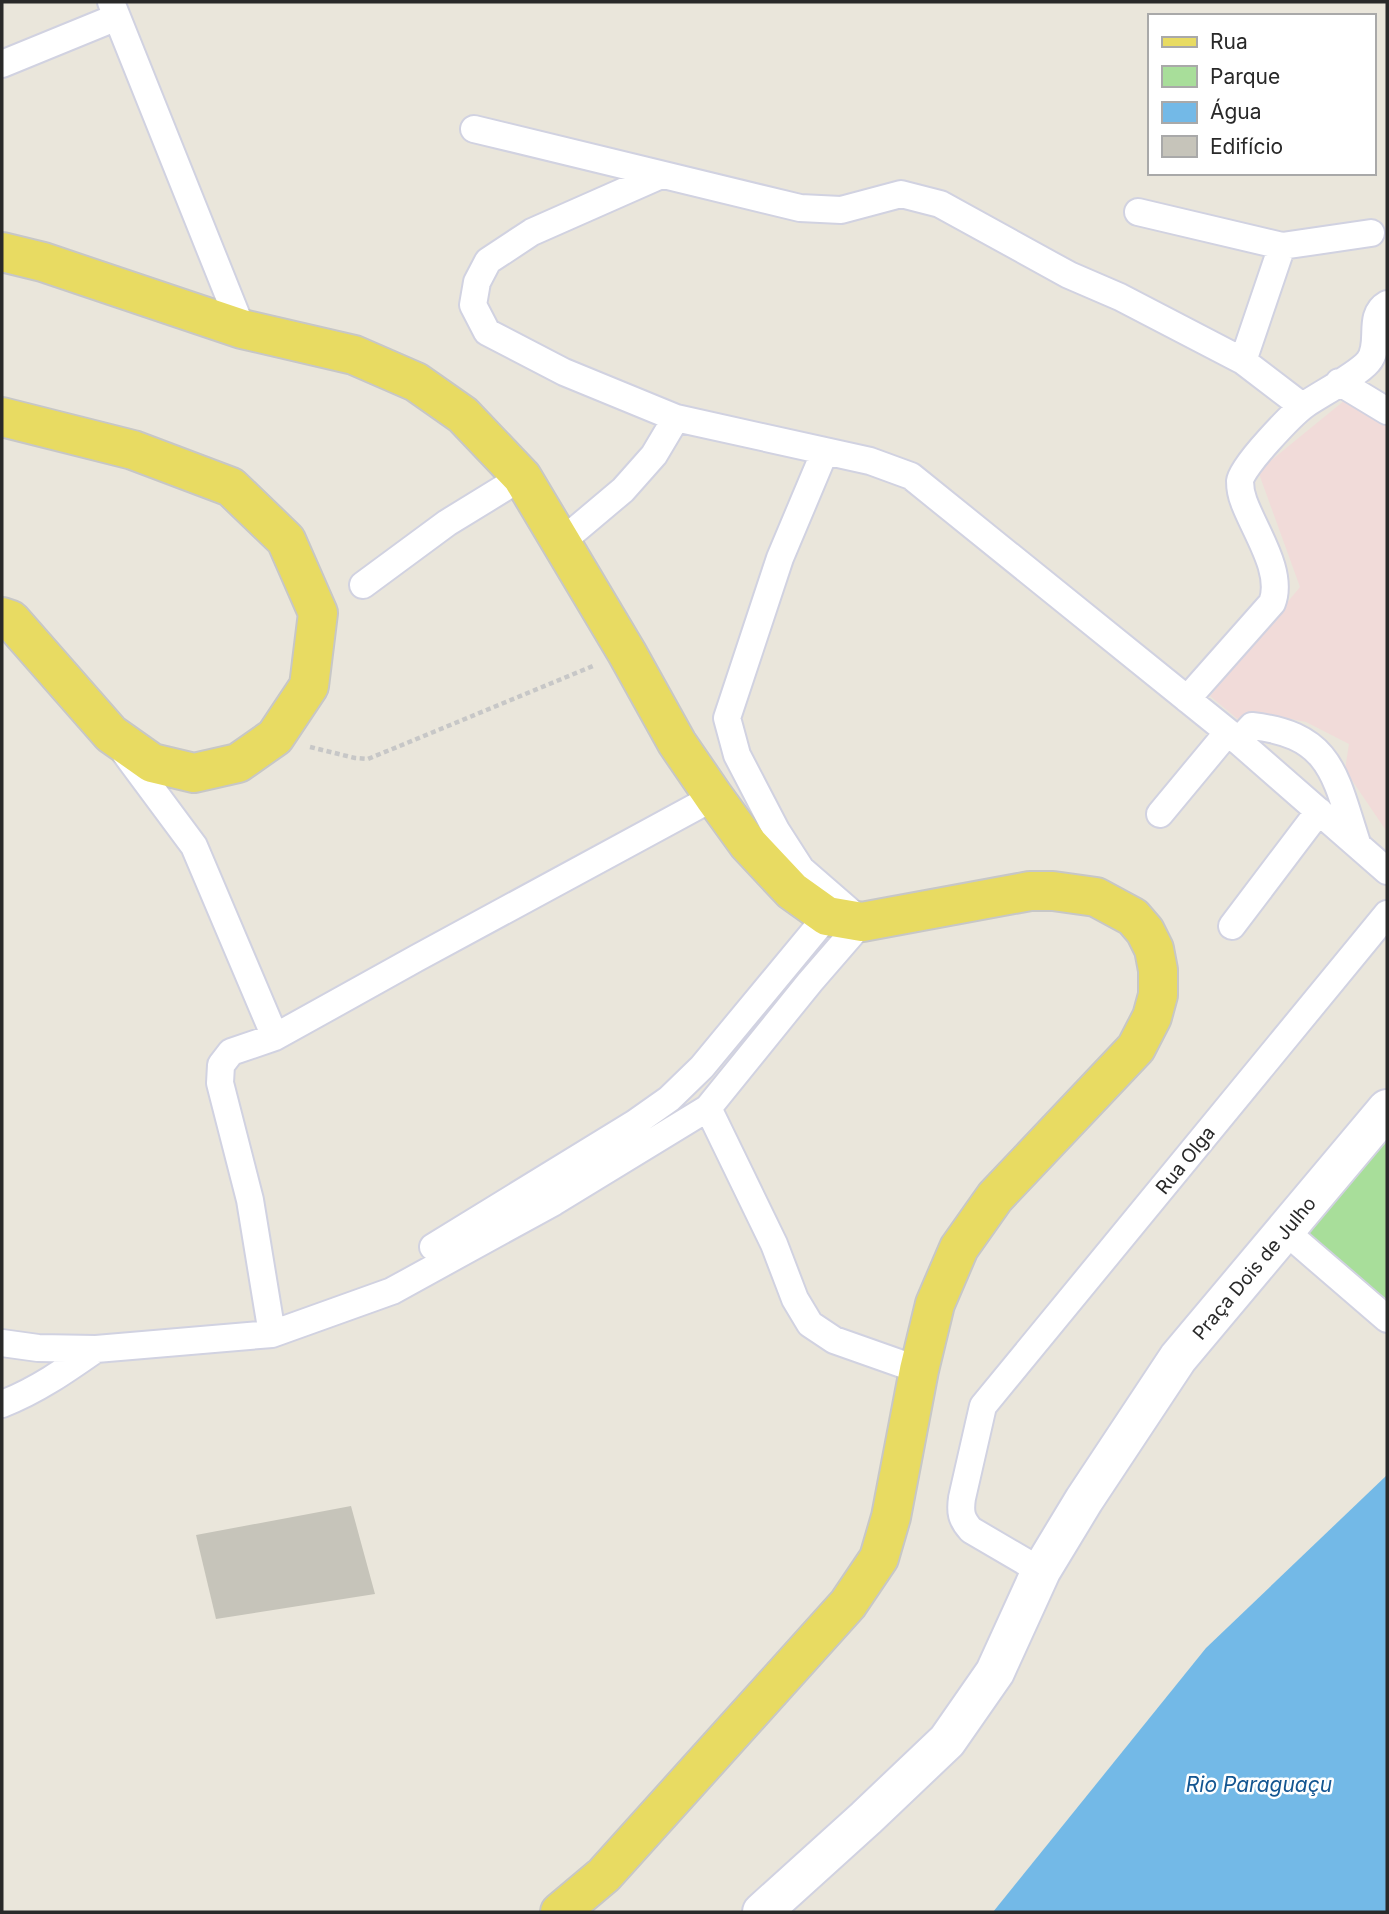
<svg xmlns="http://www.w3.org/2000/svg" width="1389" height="1914" font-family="Inter,sans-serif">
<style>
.medical{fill:#f1dbd9}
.green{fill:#a8de9a}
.water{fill:#73b9e7}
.building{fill:#c6c4ba}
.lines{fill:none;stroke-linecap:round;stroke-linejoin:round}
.street-casing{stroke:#d1d2e1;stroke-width:30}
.secondary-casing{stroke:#d1d2e1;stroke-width:42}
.primary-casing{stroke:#c7c7c7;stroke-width:42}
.path{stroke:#c7c7c7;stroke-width:4.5;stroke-dasharray:5 3.5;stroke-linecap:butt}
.street{stroke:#fff;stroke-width:26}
.secondary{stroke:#fff;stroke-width:38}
.primary{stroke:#e8db62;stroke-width:38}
.labels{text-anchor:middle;stroke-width:5;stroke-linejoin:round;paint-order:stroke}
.street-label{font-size:19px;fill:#292929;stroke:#fff}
.water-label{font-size:21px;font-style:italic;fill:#145691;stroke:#fff}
</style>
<rect width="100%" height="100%" fill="#eae6db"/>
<path class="medical" d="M1345,400l42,25v407l-42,-62 4,-26 -43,-22 -54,-11 -12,10 -30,-25 90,-109 -42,-116z"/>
<path class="green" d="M1387,1136v167l-82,-69z"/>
<path class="water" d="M1387,1475v437h-394l213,-264z"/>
<path class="building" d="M351,1506l24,88 -159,25 -20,-84z"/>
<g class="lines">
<defs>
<path id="street" d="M111,2l131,327
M2,64l115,-47
M474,129l326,79 41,2 60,-16 39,10 129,71 51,22 123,64 59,45
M661,175l-129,57 -44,29 -11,21 -4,23 14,27 77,40 112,46 194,43 41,15 317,256 159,139
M1138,212l144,34
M1243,361l39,-115 89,-13
M1339,382l48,29
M560,543l63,-53 31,-35 22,-37
M363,585l84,-62 75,-46
M1187,699l85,-96c12,-31 -17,-71 -28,-101 -2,-5 -4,-15 -4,-21 1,-14 53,-68 66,-77 15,-10 52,-30 62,-42 15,-17 -2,-46 19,-58
M1238,741l14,-15c80,9 83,50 105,117
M125,753l69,93 81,191
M1160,814l68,-82
M1232,926l87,-115
M708,1108l66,136 21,55 15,25 24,16 85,30
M1285,1231l102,88
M433,1247l202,-124 34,-24 33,-32 125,-151
M272,1334l-22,-134 -30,-117 1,-18 10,-13 44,-15 142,-79 297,-161
M2,1343l36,5 58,1 176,-15 120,-43 162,-89 154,-94 102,-126 52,-60 -61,-53 -25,-39 -39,-75 -10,-37 53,-160 45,-107
M2,1404c34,-13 64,-34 94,-55
M1041,1571l-70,-41c-10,-11 -11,-18 -9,-32l21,-92 404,-492"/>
<path id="secondary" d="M762,1912l104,-94 81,-77 48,-69 46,-101 43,-71 94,-142 209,-249"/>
<path id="primary" d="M2,252l41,10 199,67 112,26 62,27 47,33 59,62 105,176 50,90 37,54 34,47 44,47 35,25 35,6 168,-31h23l43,6 37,20 12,14 9,18 4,21v25l-6,22 -16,31 -141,149 -36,51 -24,56 -16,66 -28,147 -12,41 -31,46 -244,271 -44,37
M2,417l131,33 98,37 55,53 32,73 -9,73 -34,51 -37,26 -44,10 -42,-10 -41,-29 -100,-114 -9,-3"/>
</defs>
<use href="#street" class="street-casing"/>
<use href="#secondary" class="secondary-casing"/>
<use href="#primary" class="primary-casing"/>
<path class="path" d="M310,747l45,11 13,1 225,-93"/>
<use href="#street" class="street"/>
<use href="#secondary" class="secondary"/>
<use href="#primary" class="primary"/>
</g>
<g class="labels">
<g class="street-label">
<text transform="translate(1185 1160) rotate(-51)" y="7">Rua Olga</text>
<text transform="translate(1254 1268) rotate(-50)" y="7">Praça Dois de Julho</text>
</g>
<g class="water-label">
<text x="1259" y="1792">Rio Paraguaçu</text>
</g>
</g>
<rect width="1389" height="1914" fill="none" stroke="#292929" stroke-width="7"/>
<rect x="1148" y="14" width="228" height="161" fill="#ffffff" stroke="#a9a9a9" stroke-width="2"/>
<rect x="1162" y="37" width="35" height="10" fill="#e8db62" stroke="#a9a9a9" stroke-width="2"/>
<text x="1210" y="49" font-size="21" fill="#292929">Rua</text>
<rect x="1162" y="66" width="35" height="21" fill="#a8de9a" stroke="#a9a9a9" stroke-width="2"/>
<text x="1210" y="84" font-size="21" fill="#292929">Parque</text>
<rect x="1162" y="102" width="35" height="21" fill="#73b9e7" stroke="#a9a9a9" stroke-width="2"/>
<text x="1210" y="119" font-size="21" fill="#292929">Água</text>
<rect x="1162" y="136" width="35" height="21" fill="#c6c4ba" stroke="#a9a9a9" stroke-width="2"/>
<text x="1210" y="154" font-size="21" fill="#292929">Edifício</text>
</svg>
